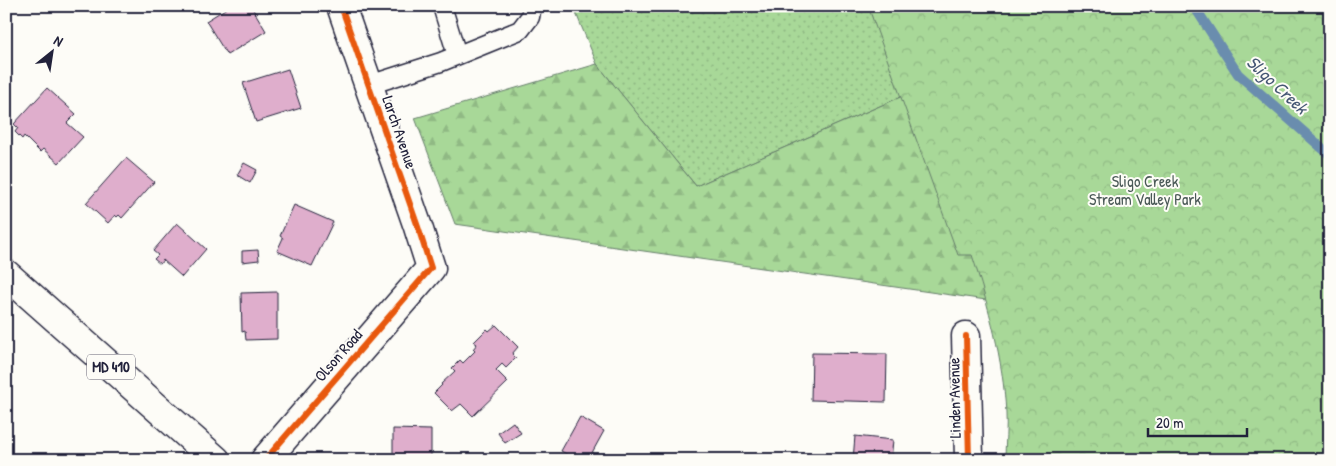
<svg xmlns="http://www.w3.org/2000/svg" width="1336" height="466" font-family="'Patrick Hand',sans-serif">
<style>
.grass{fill:url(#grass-dots);stroke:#657d6a}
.forest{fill:url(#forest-firs);stroke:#657d6a}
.park{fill:url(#park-crowns);stroke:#657d6a}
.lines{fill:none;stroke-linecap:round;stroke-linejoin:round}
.stream{stroke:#6b8dae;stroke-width:10}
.building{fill:#dfaecc;stroke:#22223b}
.lane-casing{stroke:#22223b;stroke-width:21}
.street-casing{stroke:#22223b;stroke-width:31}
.primary-casing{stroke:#22223b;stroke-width:31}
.lane{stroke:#fdfcf7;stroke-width:18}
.street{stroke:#fdfcf7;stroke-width:28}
.primary{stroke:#fdfcf7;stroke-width:28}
.cycleway-casing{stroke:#fdfcf7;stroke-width:9}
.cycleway{stroke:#e8590c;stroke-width:6}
.labels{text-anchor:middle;stroke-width:4;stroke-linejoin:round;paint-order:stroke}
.shield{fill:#fdfcf7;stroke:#646373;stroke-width:1}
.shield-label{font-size:15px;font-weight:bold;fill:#22223b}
.street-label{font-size:16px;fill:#22223b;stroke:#fdfcf7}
.park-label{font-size:16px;fill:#4a5957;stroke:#fdfcf7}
.water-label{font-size:18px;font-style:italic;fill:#465775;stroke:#fdfcf7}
</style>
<defs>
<pattern id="grass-dots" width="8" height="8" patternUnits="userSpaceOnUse" patternTransform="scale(1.25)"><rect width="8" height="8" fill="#a8d898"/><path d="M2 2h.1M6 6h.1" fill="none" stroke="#90b984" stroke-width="1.8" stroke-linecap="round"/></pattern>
<pattern id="forest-firs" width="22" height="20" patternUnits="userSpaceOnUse" patternTransform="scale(1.25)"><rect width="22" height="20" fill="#a8d898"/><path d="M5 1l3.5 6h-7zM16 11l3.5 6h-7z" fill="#90b984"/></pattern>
<pattern id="park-crowns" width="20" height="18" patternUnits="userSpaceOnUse" patternTransform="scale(1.25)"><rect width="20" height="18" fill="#a8d898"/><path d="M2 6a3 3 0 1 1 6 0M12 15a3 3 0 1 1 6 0" fill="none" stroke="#90b984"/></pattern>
</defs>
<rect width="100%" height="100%" fill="#fdfcf7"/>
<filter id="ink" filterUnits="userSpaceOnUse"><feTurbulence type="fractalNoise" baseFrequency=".02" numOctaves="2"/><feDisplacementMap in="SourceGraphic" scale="10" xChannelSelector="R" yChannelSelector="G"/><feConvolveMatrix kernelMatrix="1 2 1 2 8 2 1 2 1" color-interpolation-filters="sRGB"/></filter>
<g filter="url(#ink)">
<path class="grass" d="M573,6h300l46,83 -223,97 -99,-122z"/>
<path class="forest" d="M1330,6v454l-295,-153 -580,-83 -40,-106 182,-54 99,122 223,-97z"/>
<path class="park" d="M868,6h462v454h-325c0,-16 2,-31 1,-47 -3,-54 -17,-106 -34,-158h-14z"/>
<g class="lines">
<path class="stream" d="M1194,6l44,68 92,81"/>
</g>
<path class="building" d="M230,6h21l15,25 -39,24 -21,-34z
M288,69l13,39 -45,14 -13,-39z
M47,88l29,26 -9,9 16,14 -24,26 -16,-14 -3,3 -16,-16 -2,3 -7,-7 3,-4 -4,-4z
M126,158l28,24 -32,36 -3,-3 -2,2 -2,-2 -7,8 -22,-20z
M244,163l13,7 -7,13 -13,-8z
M294,205l39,17 -21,44 -35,-15 6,-13 -3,-2z
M177,223l29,26 -24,28 -19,-17 -3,4 -6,-5 4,-4 -5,-4z
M258,250l1,10 -17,2v-11z
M277,292v47l-31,1 -1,-9 -3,1 -1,-39z
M496,325l22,22 -6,7 4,4 -10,10 -4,-4 -6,6 12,12 -35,34 -12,-12 -9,7 -18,-18 8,-8 -1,-1 14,-13 -3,-3 8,-8 3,3 12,-12 -2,-2 4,-5 -3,-2 13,-13 2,2z
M812,353l75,1 -1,48 -75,-2z
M580,417l24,14 -16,29h-11l-16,-9z
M513,422l8,11 -16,10 -7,-10z
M393,429l38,1v30h-38z
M855,436l38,4 -2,20h-38z"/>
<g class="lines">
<defs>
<path id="lane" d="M442,6l15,49
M369,85l72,-23 79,-32 10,-13 2,-11"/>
<path id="street" d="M966,336l3,124
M265,460l166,-192 -13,-41 -77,-221"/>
<path id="primary" d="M6,274l210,186"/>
</defs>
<use href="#lane" class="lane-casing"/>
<use href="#street" class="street-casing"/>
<use href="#primary" class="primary-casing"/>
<use href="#lane" class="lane"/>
<use href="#street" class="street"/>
<use href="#primary" class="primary"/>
<defs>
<path id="cycleway" d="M966,336l3,124
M265,460l166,-192 -13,-41 -77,-221"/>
</defs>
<use href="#cycleway" class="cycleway-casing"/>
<use href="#cycleway" class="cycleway"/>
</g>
</g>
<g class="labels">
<rect class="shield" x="87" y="354.5" width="48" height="25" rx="4"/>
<g class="shield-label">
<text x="111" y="372">MD 410</text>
</g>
<g class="street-label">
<text transform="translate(400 132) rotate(71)" y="6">Larch Avenue</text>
<text transform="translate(338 355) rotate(-49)" y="6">Olson Road</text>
<text transform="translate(954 398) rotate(-91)" y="6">Linden Avenue</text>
</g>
<g class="park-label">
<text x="1145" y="187">Sligo Creek<tspan x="1145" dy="18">Stream Valley Park</tspan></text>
</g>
<g class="water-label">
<text transform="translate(1277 85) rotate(43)" y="6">Sligo Creek</text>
</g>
</g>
<rect width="1336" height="466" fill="none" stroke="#fdfcf7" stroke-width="25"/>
<rect x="12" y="12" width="1311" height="441" fill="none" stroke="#22223b" stroke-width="2" filter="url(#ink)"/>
<g transform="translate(52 52) rotate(30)" stroke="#fdfcf7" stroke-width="4" paint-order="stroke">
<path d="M0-4L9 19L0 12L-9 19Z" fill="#22223b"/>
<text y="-8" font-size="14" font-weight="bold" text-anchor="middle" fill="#22223b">N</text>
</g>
<path d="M1148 428v8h99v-8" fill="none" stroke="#22223b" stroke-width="2.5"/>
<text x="1156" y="428" font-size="15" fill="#22223b" stroke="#fdfcf7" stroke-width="4" paint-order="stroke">20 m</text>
</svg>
